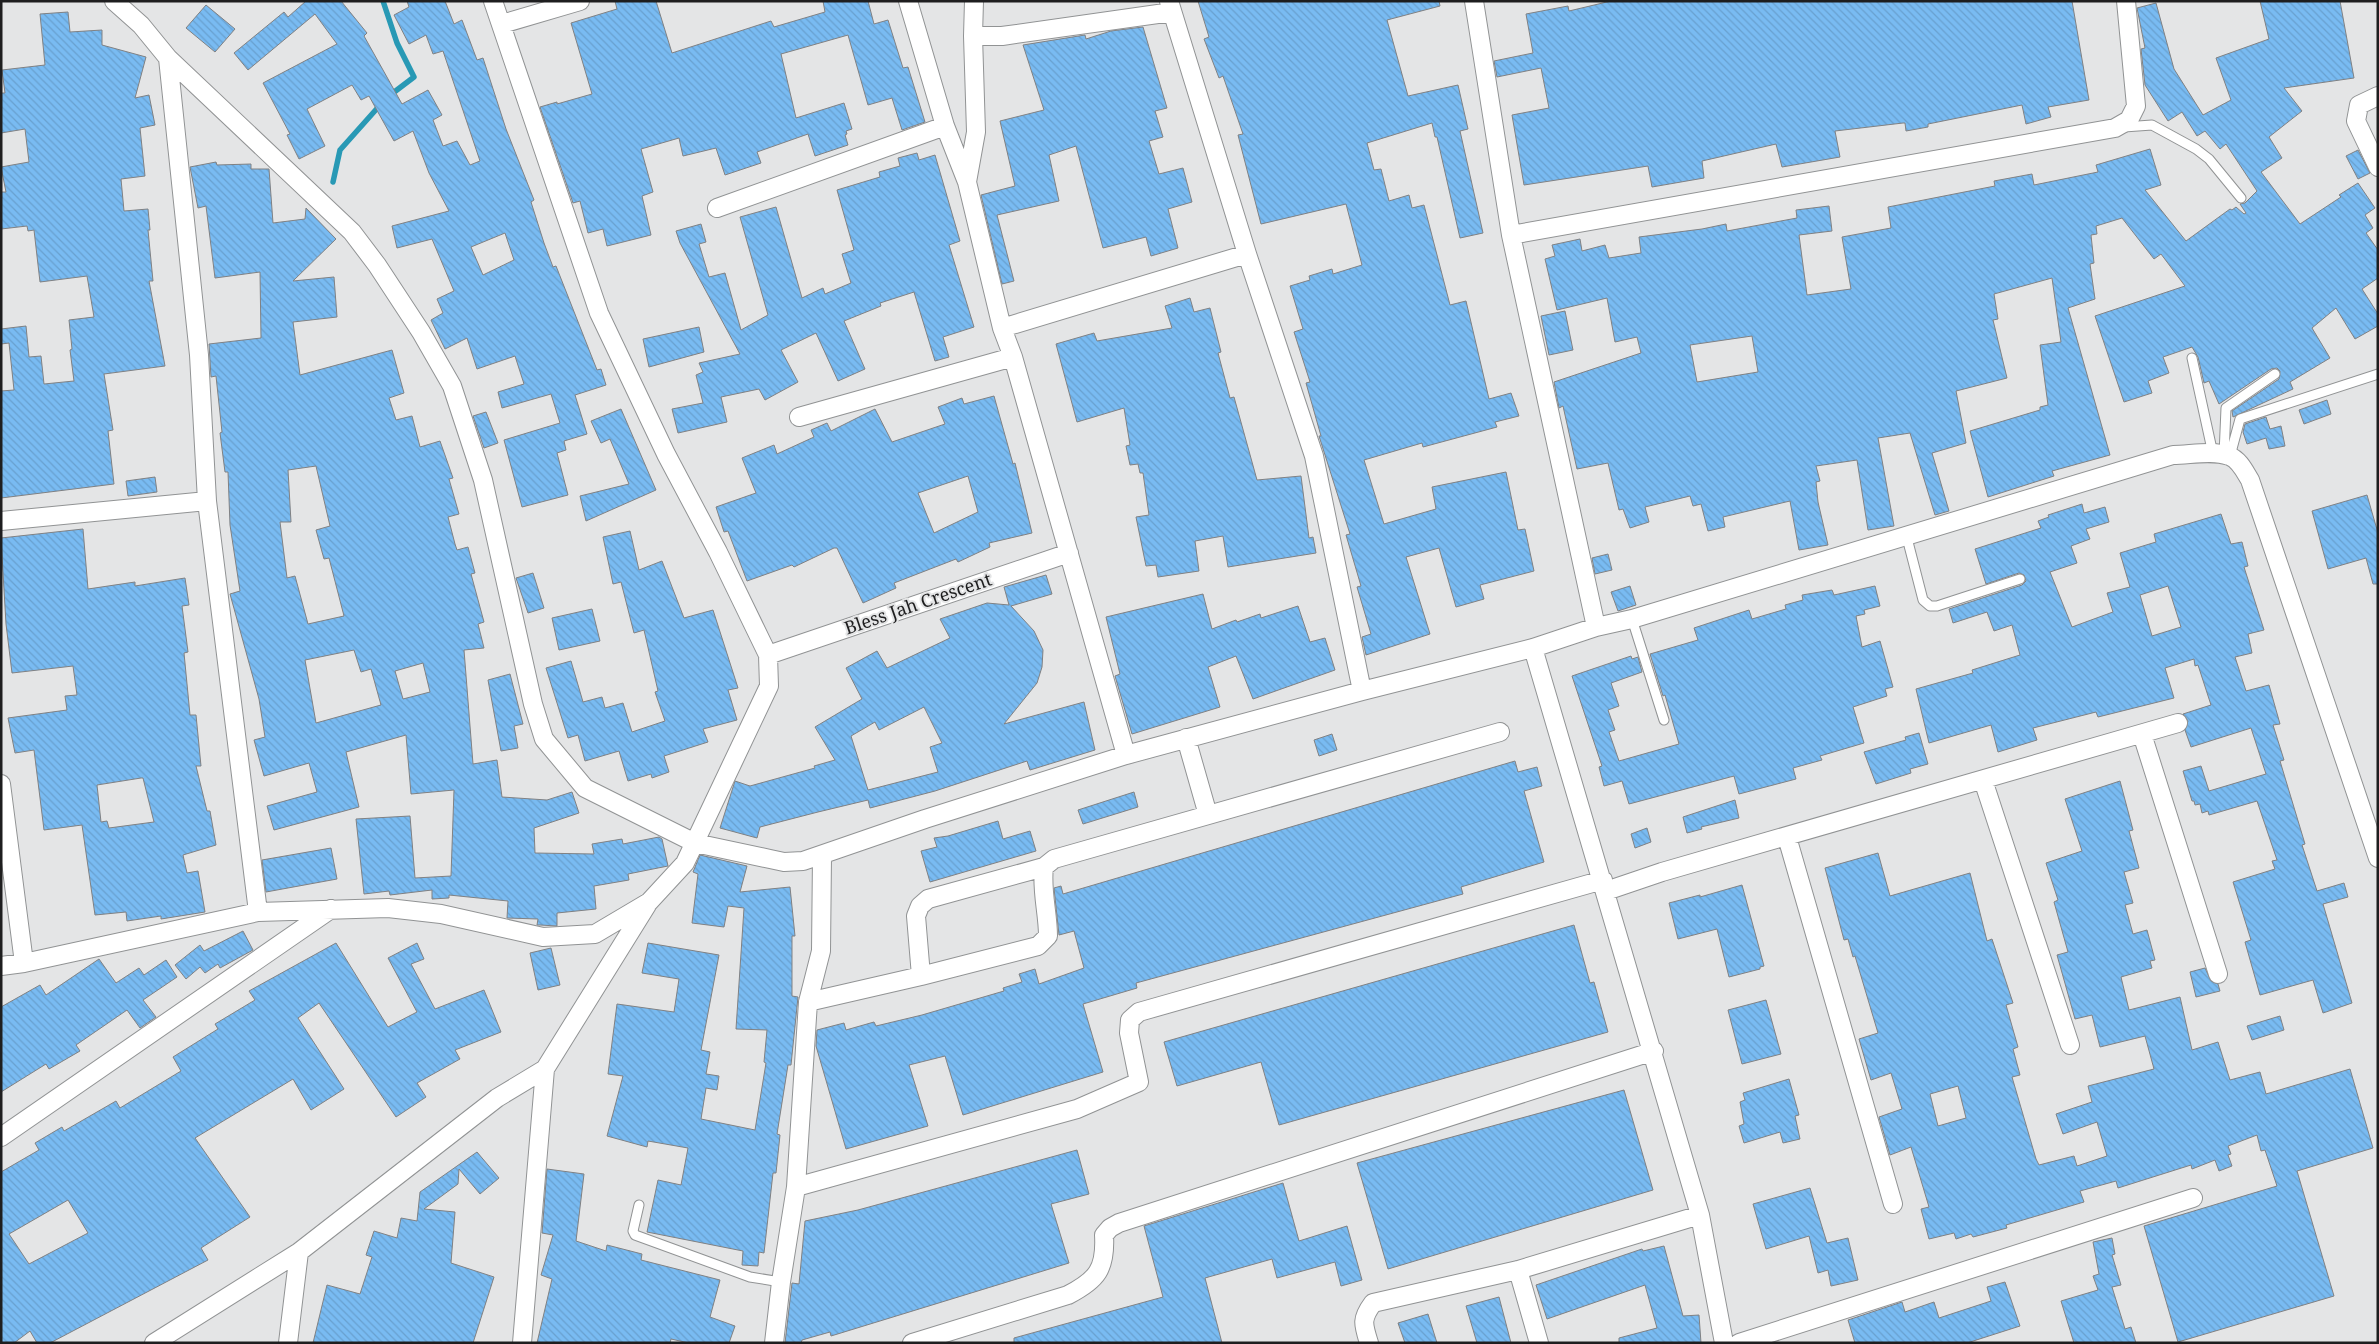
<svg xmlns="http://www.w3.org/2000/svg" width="2379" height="1344" font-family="'Noto Serif',serif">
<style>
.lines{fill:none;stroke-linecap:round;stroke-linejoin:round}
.stream{stroke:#2899b5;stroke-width:5.5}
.building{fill:url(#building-back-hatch);stroke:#808183;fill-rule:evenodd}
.service-casing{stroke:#919394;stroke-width:11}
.minor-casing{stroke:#919394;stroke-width:20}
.service{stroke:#fff;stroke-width:9}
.minor{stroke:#fff;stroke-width:18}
.labels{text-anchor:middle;stroke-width:4;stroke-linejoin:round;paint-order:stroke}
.street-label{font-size:18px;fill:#1e1e1f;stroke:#e4e5e6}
</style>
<defs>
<pattern id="building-back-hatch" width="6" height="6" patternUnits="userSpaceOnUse" patternTransform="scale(1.25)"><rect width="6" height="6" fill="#79bbf2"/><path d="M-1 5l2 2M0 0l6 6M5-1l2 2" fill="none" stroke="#68a0cf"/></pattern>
</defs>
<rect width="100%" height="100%" fill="#e4e5e6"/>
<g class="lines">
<path class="stream" d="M383,1l14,42 17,34 -25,19
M333,182l7,-32 41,-46"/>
</g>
<path class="building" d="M306,1h35l26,32 -3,3 38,68 26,-14 14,25 -9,5 10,26 14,-5 13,24 10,-4 -37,-110 -10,3 -7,-19 -17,9 -15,-29 15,-8 -2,-6h38l9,23 8,-4 15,40 6,-2 23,71 28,71 -3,2 13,41 9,24 3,-1 41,104 4,-1 5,16 -31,10 12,39 -23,7 2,9 -9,3 11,42 -46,12 -18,-67 56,-17 -9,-29 -49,14 -4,-16 26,-8 -9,-28 -38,13 -10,-31 -22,11 -14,-29 12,-7 -6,-14 17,-8 -22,-52 -35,9 -5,-22 57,-15 -20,-38 -16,-42 -19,10 -25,-45 -8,4 -9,-15 -45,24 18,37 -26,13 -12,-24 3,-1 -27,-51 74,-39 -22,-30 -67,56 -14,-17 50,-41 4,5zM505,233l9,27 -31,15 -12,-28z
M615,1h41l16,52 99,-32 3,6 51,-15 -2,-11h45l6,23 14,-4 15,48 5,-1 17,55 -23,8 -10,-32 -24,7 -20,-70 -67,19 15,64 48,-15 8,26 -6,2 1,3 -2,1 3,10 -33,11 -7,-22 -51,18 4,11 -36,12 -9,-27 -33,8 -4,-18 -38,11 12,43 -11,4 9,39 -44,11 -4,-17 -15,4 -8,-32 -7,2 -33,-96 17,-5v2l35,-10 -21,-71 46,-14z
M1198,1h241l1,5 -53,14 21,76 50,-11 10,44 -8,2 23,102 -23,5 -23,-101h-2l-3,-14 -65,20 7,27 7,-1 8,32 20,-6 3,13 12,-3 26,100 16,-4 23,98 22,-6 8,23 -24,6 2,5 -74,20 -1,-4 -58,17 20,64 52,-15 -4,-22 74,-15 12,58 7,-1 9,42 -54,14 4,14 -28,8 -17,-59 -33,9 24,77 -64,21 -4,-18 9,-3 -14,-47 4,-1 -15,-51 4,-1 -31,-98h2l-15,-53 4,-1 -16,-50 9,-3 -13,-43 20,-6 -1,-4 23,-7 1,5 29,-9 -16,-61 -85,20 -23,-89 5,-1 -20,-58 -4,2 -15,-39 5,-2z
M1611,1h461l17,99 -41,7 3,10 -25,7 -4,-19 -94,19v3l-22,4 -1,-8h-2l-68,8 5,26 -58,10 -6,-23 -74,17 2,17 -52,9 -4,-21 -124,19 -12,-70 37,-7 -8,-40 -44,9 -3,-16 39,-8 -7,-39 42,-8 1,5z
M2260,1h80l14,77 -70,10 18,23 -33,26 13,21 -21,14 39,52 41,-27 -2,-2 19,-12 17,25 -10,7 8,13 -7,5 12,17v28l-16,11 16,25v12l-23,13 -19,-31 -24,20 18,30 -40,24 3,7 -60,28 -1,-6 47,-32 1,-8 -3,-3 -6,1 -52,35 -10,-23 -5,2 -6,-26 -6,-10 -29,10 6,16 -21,8 4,12 -28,9 -29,-86 90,-30 -24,-32 -7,5 -32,-41 -26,8 1,8 -6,1 3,28 -4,1 5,35 -27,9 42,147 -58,16 2,5 -66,21 -18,-66 70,-21v-3l8,-2 -8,-60 21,-3 -9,-64 -58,16 4,25 -5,1 14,58 -51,13 10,52 -34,10 17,58 -14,4 -25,-82 -32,5 16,88 -26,4 -11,-70 -41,6 4,15 -4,1 2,20 10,43 -29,5 -9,-49 -67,16 2,10 -17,4 -7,-27 -8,2 -3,-10 -45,11 4,15 -19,6 -7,-19 -4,1 -11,-47 -31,6 -14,-63 -4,2 -5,-26 87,-29 -4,-16 -22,5 -8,-44 -50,12 -12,-51 10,-3 -3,-11 28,-6 2,12 23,-6 4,13 32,-5 -2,-16 63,-8 24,-5 1,7 70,-13 -1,-8 33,-4 3,25 -33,4 8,60 44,-6 -9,-52 49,-9 -3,-21 107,-21 -1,-5 38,-7 2,11 64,-13 -2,-7 54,-16 11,36 -16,5 41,51 44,-32 2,1 4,-3 8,7 2,-1 -6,-9 5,-1 12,-12 -31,-47 -6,5 -15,-18 -8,5 -15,-24 -14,9 -23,-36 -4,-36 4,-1 -8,-40 19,-5 18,66 29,46 28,-15 -15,-42 53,-19zM1752,336l6,36 -61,10 -7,-37z
M206,5l29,24 -20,23 -29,-24z
M68,12l2,20 32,-2v15l44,12 -11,41 14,-3 6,30 -15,3 5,48 -24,3 3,32 24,-2 2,21h-2l5,51h-4l16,85 -61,8 9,56 -5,1 6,53 -113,14v-107l13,-1 -5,-47 -8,1v-15l25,-3 3,31 12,-1 3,28 30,-3 -4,-31 2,-1 -3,-29 25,-3 -7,-41 -47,6 -6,-52 -6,1 -1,-5 -26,3v-37h5l-5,-25 28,-5 -4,-33 -24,4v-40h4l-3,-23 43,-5 -5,-51z
M1143,27l24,81 -12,3 8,26 -14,4 10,33 24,-6 9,34 -24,7 10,39 -27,8 -5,-19 -43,11 -27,-102 -27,9 10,46 -62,14 17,66 -12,3 -21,-89 34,-9 -15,-65 44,-11 -21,-65 62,-10 1,4 25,-8z
M2358,150l12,23 -12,6 -12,-23z
M917,153l2,7 16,-5 25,86 -11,4 25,82 -31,10 6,20 -14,4 -21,-69 -34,11 1,3 -37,15 21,48 -27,12 -22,-48 -35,17 17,32 -33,18 -6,-11 -38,8 6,25 -49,11 -6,-24 31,-6 -7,-28 7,-3 -4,-9 41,-9 -60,-111 -4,-12 25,-7 5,18 -7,2 10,33 16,-4 16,57 27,-15 -28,-98 36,-10 26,91 21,-10 2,6 26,-11 -9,-29 12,-4 -17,-60 43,-13 -1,-5 21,-6 -2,-8z
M216,162l1,3 34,-1v5h18l4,54 32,-4 1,-11 30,31 -43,42 41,-4 3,40 -44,5 7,53 92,-25 12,43 -15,5 7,22 16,-4 8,31 20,-6 13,37 -4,1 10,35 -11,3 7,27 2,6 11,-3 7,26 -4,1 13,48 -6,2 6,24 -20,2 9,114 24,-4 5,37 45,3 25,-8 7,21 -45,15 1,25 59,1 -2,-10 30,-5 1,5 36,-7 3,2 6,27 -40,8 1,6 -35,6 2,23 -39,4v13l-17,-1h-3l1,-6 -31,-1 1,-17 -59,-6v3l-17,1v-9l-42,5 -1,-4 -25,3 -8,-75 54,-3 5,62 36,-2 3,-86 -43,4 -5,-59 -60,17 13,55 -85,23 -7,-24 50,-14 -8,-29 -45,13 -10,-36 11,-3 -6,-38 -29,-105 10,-3 -10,-66 -2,-53h-3l-5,-39 2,-1 -6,-56 -5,1 -2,-33 52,-6 -1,-66 -45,6 -9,-72 -8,2 -8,-41zM316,466l14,60 -14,4 8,29 5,-1 15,58 -36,8 -13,-48 -8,2 -7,-56h11l-3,-52zM354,650l7,22 10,-3 10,36 -65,18 -11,-63zM423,663l7,29 -27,7 -8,-28z
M1190,298l4,14 16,-4 11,44 -3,1 12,45 4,-1 23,83 44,-4 8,62 4,-1 3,16 -88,14 -5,-31 -28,5 4,30 -41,6 -2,-12 -10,1 -10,-49 13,-2 -6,-42h-3l-2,-9 -8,1 -4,-19 4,-1 -6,-37 -47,14 -21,-78 38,-11 3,8 75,-13 -7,-22z
M1565,311l8,39 -24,5 -8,-39z
M699,327l5,25 -55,15 -6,-28z
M994,396l19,68 2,-1 17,70 -43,10 1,4 -32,15 -2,-3 -62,24 2,5 -33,15 -26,-55h-3l-40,19 -2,-2 -45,16 -19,-50 -4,1 -8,-25 40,-14 -14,-35 32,-13 3,9 37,-17 -3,-7 16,-7 4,8 44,-22 17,33 53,-18 -7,-17 24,-9 2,6zM968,476l10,36 -44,21 -16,-40z
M2327,400l4,14 -27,10 -5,-14z
M621,409l35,81 -70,31 -6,-25 49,-12 -19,-45 -9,4 -10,-22z
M486,412l12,31 -14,5 -11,-32z
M2266,417l4,12 11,-3 4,20 -16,3 -3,-11 -19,6 -4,-12 2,-8z
M155,477l2,15 -29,4 -2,-15z
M2367,495l11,38v51h-5l-7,-26 -38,11 -16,-58z
M2082,504l2,9 21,-6 4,15 -23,7 4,10 -19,7 6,17 -27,9 22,55 41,-15 -6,-19 23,-6 -10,-34 36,-11 -2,-8 67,-20 10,30 11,-2 6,24 -4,1 20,63 -16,4 4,19 -17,4 11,34 23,-6 11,39 -7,1 11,35 -4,1 25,83 -3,1 15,46 27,-8 4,14 -25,7 29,99 -29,10 -10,-33 -53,15 -15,-53 6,-2 -18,-58 42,-13 -3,-8 5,-1 -20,-59 -48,14 -1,-4 -6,2 -2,-9 -5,1 -1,-4h-2l-9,-30 18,-5 8,25 57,-17 -15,-46 -60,19 -6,-17 3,-9 -5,-7 28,-9 -13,-40 -3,1 -1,-7 -29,9 9,30 -76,19 -2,-5 -63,16 4,12 -39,12 -7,-27 -62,18 -13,-54 57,-16 -1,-3 48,-15 -8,-30 -18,6 -7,-19 -34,11 -4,-14 73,-24 4,-4 -2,-6 -5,-2 -33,11 -11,-35 66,-21 -3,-7 11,-4 -1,-2zM2168,586l13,41 -29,9 -12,-41z
M83,529l5,60 47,-7v4l50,-8 4,27 -7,1 6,46 -4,1 6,62h6l5,51h-5l11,45h3l6,34 -33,10 4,18 11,-2 7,41 -44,7v-3l-34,5 -1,-9 -31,3 -13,-90 -38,5 -10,-80 -19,3 -7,-35 59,-8 -2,-14 12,-1 -4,-29 -61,7 -6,-49 -5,-86zM141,778h2l11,44 -45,6 -2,-7 -6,1 -4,-37z
M630,531l9,39 23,-9 22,57 29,-8 25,78 -10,2 9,30 -34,9 5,13 -44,14 5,16 -17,6 -1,-4 -23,7 -9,-30 -34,10 -7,-26 -10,3 -22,-70 25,-7 12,41 19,-5 3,11 18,-5 9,29 33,-11 -10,-29 3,-1 -14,-61 -10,3 -13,-51 -8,2 -10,-47z
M1608,554l4,16 -17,4 -3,-16z
M533,573l11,35 -16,5 -12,-35z
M1046,575l6,19 -41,12 23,25 9,19 -1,17 -5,16 -33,41 80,-22 11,48 -65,20 -3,-9 -92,30 -65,17 -2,-8 -50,12 -58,15 -3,11 -37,-10 15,-47 15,5 65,-18 -1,-2 21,-6 -20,-33 47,-28 -16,-31 31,-17 10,17 63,-30 -10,-19 47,-16 22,2 -5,-18zM924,707l18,36 -12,4 8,25 -70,18 -17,-54 24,-14 4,8z
M1630,586l6,19 -18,6 -7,-19z
M1875,586l5,20 -16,4 1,4 -9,2 6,31 18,-6 13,46 -8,2 2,7 -34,11 11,36 -44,13 2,4 -29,8 3,11 -57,15 -5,-18 -105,28 -7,-23 -18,5 -5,-19 3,-1 -30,-90 59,-20 1,3 6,-2 4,15 -31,11 8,23 -11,4 7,20 -6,2 10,29 60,-17 -14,-49 -2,1 -13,-42 48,-14 -4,-12 55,-18 3,9 34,-10 -1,-4 18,-5 -1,-5 30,-5 2,5z
M1203,594l9,35 24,-9 1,2 23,-8 1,4 37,-12 12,36 15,-4 10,32 -82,29 -17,-43 -28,11 12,40 -88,27 -17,-58 5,-2 -14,-57z
M592,609l8,32 -41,9 -7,-32z
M510,674l13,50 -9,2 4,22 -17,3 -13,-71z
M1919,733l9,31 -18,5 1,4 -35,11 -12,-32 42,-12 -1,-3z
M1332,734l5,16 -18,6 -5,-16z
M1515,761l3,11 19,-5 5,19 -18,5 20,71 -83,25 2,7 -327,89 1,5 -54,16 20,68 -140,43 -18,-59 -36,9 19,61 -82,23 -30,-103 1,-16 27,-7 2,7 28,-8 2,4 46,-11 82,-24 -1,-3 19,-6 -3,-8 16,-5 4,15 45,-16 -10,-37 -15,4 -5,-47 7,-2 2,8z
M2120,781l13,49 -4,1 10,37 -15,4 9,31 -8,2 8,29 14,-4 8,30 -5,1 2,7 -31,9 8,33 51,-13 12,53 26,-8 12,38 30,-8 6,22 84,-25 23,79 -76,23 37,125 -156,46 -34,-116 133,-40 -12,-36 -4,1 -4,-16 -29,11 3,8 -3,1 4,11 -13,5 -4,-11 -23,9 -1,-4 -73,23 -2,-7 -36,10 4,11 -78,23 1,3 -34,9 -2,-3 -15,5 -2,-6 -25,6 -8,-30 8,-2 -18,-60 -21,8 -11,-38 23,-8 -11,-36 -20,7 -12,-41 19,-6 -23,-77 -2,1 -5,-18 -4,1 -19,-72 53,-15 12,43 80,-23 17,68 5,-2 21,64 -7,2 12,42 -5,2 7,26 -8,2 24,82 3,6 35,-9 3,10 30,-10 -10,-34 -34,12 -7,-20 36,-12 -4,-16 66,-17 -9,-33 -45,11 -8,-32 -17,4 -18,-64 11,-3 -14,-50 4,-2 -12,-37 36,-12 -17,-52zM1958,1086l8,32 -28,8 -8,-32z
M1134,792l4,15 -55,17 -5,-14z
M1735,800l4,18 -38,9 1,2 -15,4 -4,-16z
M998,821l5,18 27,-8 6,20 -106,31 -9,-31 16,-4 -3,-9 14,-2z
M1647,828l4,14 -16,6 -4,-14z
M331,848l6,31 -71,13 -4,-32z
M700,855l47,11 -7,26 50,-5 5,49h-3v60l6,1 -7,68h-3l-11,69 3,1 -4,38h-3l-9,80 -5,-1 -1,14 -16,-1 1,-14 -96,-19 11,-52 23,5 7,-37 -40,-7 -1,6 -40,-11 16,-60 -15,-2 9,-70 57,8 5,-33 -37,-6 6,-30 71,12 -18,95 9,2 -4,22 13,2 -2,14 -11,-2 -5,31 54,11 11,-67 -2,-1 3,-32 -31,-1 8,-121 -16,-2 -4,21 -32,-4 6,-49 -5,-2z
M1742,885l22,81 -4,1v2l-31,8 -12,-48 -39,10 -9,-36 31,-8v2z
M1574,925l16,58 4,-1 14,50 -329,93 -18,-63 -84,24 -13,-44z
M243,931l10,19 -33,18 -2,-4 -13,9 -5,-6 -14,12 -11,-14 25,-20 4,6z
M336,943l52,84 29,-15 -29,-54 29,-15 7,16 -13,5 24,45 49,-19 17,42 -46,18 5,9 -43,24 9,14 -30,20 -77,-114 -21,15 46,71 -33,21 -18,-31 -98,59 55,79 -49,31 7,12 -158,83h-13l-7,-12 -16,12h-13v-171l38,-22 -4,-7 27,-16 2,4 52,-30 4,7 61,-37 -8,-14 45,-28 -3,-5 40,-24 -6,-9zM68,1200l20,33 -59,31 -20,-30z
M551,948l9,37 -22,5 -8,-37z
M99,959l17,24 23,-15 5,7 22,-15 11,17 -34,23 13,17 -16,11 -13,-18 -51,35 4,6 -31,18 -3,-5 -45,28v-85l39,-22 6,10z
M2205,968l6,13 7,3 2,7 -24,6 -6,-25z
M1766,1000l15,54 -39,10 -14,-54z
M2280,1016l4,14 -32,10 -5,-14z
M1789,1079l10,36 -4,1 5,23 -17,4 -3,-11 -36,11 -5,-17 5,-2 -4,-22 5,-2 -2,-7z
M1624,1090l29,100 -265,79 -31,-106z
M1077,1150l12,44 -38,10 18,59 -238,73 -1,-4 -28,8 -1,3h-16l7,-60 7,1 6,-63 53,-11z
M477,1152l22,26 -19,16 -21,-25 -1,15 -34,25 31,3 -4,51 43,14 -21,66h-160l14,-58 33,9 12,-37 -6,-2 8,-24 23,7 4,-20 16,3 3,-29z
M547,1169l37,5 -8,67 30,10 1,-6 35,9 -1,6 79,20 -10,37 25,9 -6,17h-40l-18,-4 -1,4h-133l15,-64 -11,-4 12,-40 -11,-2z
M1283,1183l16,58 48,-15 15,54 -21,6 -6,-24 -58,16 -5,-19 -67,19 17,65h-208v-5l149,-41 -19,-71z
M1810,1188l17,55 21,-5 10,42 -27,6 -3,-16 -10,3 -9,-37 -43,13 -13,-45z
M2112,1238l3,16 -3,1 9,30 -9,2 13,42 6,-2 5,16h-62l-13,-42 37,-11 -5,-14 6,-2 -6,-32z
M1664,1246l19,70 16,-1 2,28h-82v-5l38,-10 -12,-43 -98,34 -11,-34 106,-36 1,2z
M2005,1282l15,44 -53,17h-112l-7,-23 54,-18 3,10 29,-10 5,16 52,-17 -4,-14z
M1499,1297l12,46h-34l-11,-37z
M1428,1314l9,29h-32l-7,-20z"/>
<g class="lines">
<defs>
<path id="service" d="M2124,127l28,-2 44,24 13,10 32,39
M2192,358l21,96
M2224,455l2,-47 49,-34
M2230,456l10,-37 138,-45
M1906,534l17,66 7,6h7l83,-27
M1632,619l32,101
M639,1205l-6,26 2,4 115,42 31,5"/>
<path id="minor" d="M114,1l27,24 27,33 184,174 25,33 44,67 31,54 31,94 50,224 11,35 41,49 110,55 75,16 14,3 19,-1 122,-42 201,-64 236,-64 171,-43 63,-21 36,-8 541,-164c17,0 40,-5 56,1 10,3 16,16 21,24l128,378
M908,1l37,125 22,56 35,146 11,29 113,398
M1169,1l78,253 67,202 48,235
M1474,1l37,234 85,392
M502,24l78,-23
M973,36h29l170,-24
M168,58l31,297 8,146 51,411
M2378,96l-19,9 -3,16 22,46
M967,182l9,-50 -3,-96 1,-35
M717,208l228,-82
M1511,235l604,-107 14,-8 7,-14 -10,-105
M1002,328l245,-74
M799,417l214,-60
M1,521l206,-20
M1533,648l167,567 24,128
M768,655l301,-102
M2142,734l76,240
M1186,738l22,77
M1983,780l87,265
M1,784l23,179
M1787,837l106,367
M1606,891l56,-19 516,-149
M1,966l23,-3 234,-51 130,-4 53,6 102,23 52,-3 54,-32 36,-39 84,-177 -1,-31 -50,-103 -52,-98 -67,-141 -106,-312
M921,976l-5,-60 4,-10 8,-7 116,-32
M808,1002l113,-26 117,-30 10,-10c0,-23 -7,-46 -4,-69l10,-8 446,-127
M1,1137l330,-228
M796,1187l281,-78 62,-27 -10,-49 1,-13 9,-8 464,-132
M1518,1270l21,73
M154,1343l145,-91 198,-154 48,-29 102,-164
M288,1343l11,-91
M522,1343l23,-274
M774,1343l7,-61 15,-95 12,-185 13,-51 1,-95
M912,1343l156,-48c29,-15 38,-26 36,-60l6,-7 9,-5 535,-172
M1369,1343c-6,-19 -8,-24 4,-40l145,-33 182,-55
M1739,1343l454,-145"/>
</defs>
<use href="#service" class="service-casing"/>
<use href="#minor" class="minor-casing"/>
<use href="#service" class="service"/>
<use href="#minor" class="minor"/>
</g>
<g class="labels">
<g class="street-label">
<text transform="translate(918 604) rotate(-19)" y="6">Bless Jah Crescent</text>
</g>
</g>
<rect width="2379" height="1344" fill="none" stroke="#1e1e1f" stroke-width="5"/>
</svg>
